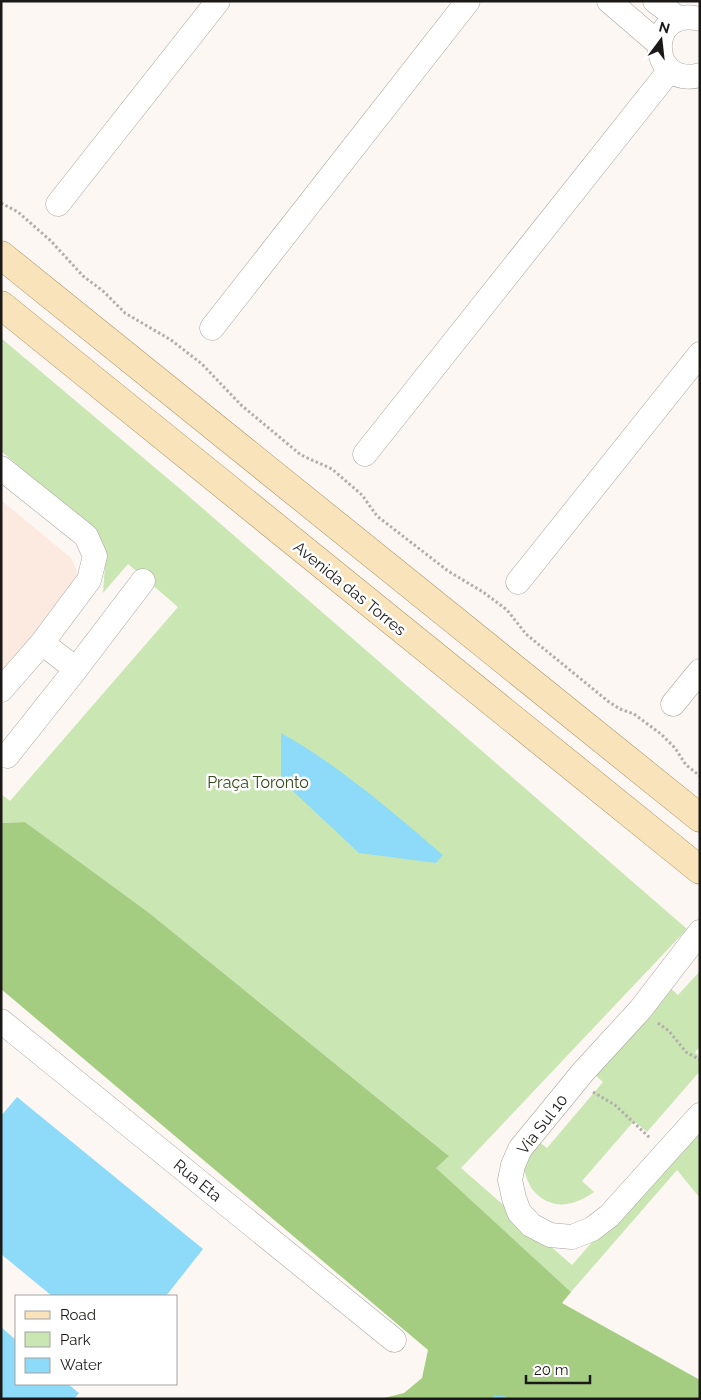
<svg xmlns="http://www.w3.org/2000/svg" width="701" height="1400" font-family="Raleway,sans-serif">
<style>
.commercial{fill:#fceae0}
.green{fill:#cae6b3}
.forest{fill:#a5cd82}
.water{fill:#8ddaf9}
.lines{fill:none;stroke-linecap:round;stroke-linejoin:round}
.stream{stroke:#8ddaf9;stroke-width:6}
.minor-casing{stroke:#a8a49f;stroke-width:25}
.major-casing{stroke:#a89163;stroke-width:29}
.path{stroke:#b2aeab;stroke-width:3;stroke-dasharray:2.5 2.5;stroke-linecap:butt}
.minor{stroke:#fff;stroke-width:24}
.major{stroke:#f8e3ba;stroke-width:28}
.labels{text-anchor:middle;stroke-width:5;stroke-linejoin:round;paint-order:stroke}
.street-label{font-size:16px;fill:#1a1917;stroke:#fff}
.park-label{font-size:16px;fill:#324b17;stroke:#fff}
</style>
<rect width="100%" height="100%" fill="#fcf7f3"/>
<path class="commercial" d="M1,500l70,58 4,8 2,9 -1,8 -3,7 -72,81z"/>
<path class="green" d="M1,338l184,155 502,436 -226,239 111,97 128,-146v79l-23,-28 -106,122 -136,-124 13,-13 -300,-243 -123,-90 -24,1v-29l9,7 168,-194 -50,-43 -25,29 3,-41 -9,-19 -96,-82z
M700,971v76l-5,5 5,5v14l-53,61 -13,-11 -52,60 12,11c-21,15 -44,19 -62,-3 -3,-5 -8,-16 -8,-22 0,-9 7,-21 10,-29l13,10 56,-66 -12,-11 76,-86 11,10z"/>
<path class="forest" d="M25,822l123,90 301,244 -13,12 135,124 -9,11 138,77v19h-320l24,-6 18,-15 6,-28 -427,-361v-166z"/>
<path class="water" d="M281,733c59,33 110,78 162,122l-7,8 -77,-10 -78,-73z
M17,1097l186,152 -37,47h-114l-51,-42v-138z
M1,1327l15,13v44h52l11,9 -5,6h-73z"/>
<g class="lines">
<path class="stream" d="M495,1399h8"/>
<defs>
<path id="minor" d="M609,1l50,43
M655,1l24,18
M700,19c-54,-14 -53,70 0,56
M58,204l160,-203
M212,328l256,-327
M365,454l305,-384
M1,468l85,68 9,20 -6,24 -47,63 -41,47
M518,582l182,-228
M42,643l34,26 67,-88
M673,704l27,-33
M7,756l69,-87
M700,932l-60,78 -57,62 -63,77 -7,16 -3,15 4,18 5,14 12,13 19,10 22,2 20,-8 17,-13 91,-101
M1,1021l393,319"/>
<path id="major" d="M1,255l699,563
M1,305l699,565"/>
</defs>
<use href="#minor" class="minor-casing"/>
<use href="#major" class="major-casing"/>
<path class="path" d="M1,203l17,9 33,29 32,35 20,15 22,22 46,27 31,24 39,41 60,50 31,14 30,26 15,21 71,55 35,21 24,18 19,24 12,10 71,58 11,7 14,5 27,20 14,14 11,17 14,11
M658,1023l11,8 17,21 14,8
M593,1092l22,13 35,33"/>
<use href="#minor" class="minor"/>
<use href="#major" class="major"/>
</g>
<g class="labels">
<g class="street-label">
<text transform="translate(350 588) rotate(39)" y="6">Avenida das Torres</text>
<text transform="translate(542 1124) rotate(-52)" y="6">Via Sul 10</text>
<text transform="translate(198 1180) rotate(39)" y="6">Rua Eta</text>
</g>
<g class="park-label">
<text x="258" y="788">Praça Toronto</text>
</g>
</g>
<rect width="701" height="1400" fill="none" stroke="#1a1917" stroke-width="5"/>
<rect x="15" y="1295" width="162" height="90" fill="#ffffff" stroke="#a3a3a2"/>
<rect x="25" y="1311" width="25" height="8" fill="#f8e3ba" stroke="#a3a3a2"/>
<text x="60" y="1320" font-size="15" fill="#1a1917">Road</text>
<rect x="25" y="1332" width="25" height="15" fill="#cae6b3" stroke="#a3a3a2"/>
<text x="60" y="1345" font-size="15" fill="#1a1917">Park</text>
<rect x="25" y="1358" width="25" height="15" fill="#8ddaf9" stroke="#a3a3a2"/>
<text x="60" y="1370" font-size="15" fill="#1a1917">Water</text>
<g transform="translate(661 40) rotate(15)" stroke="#ffffff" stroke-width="4" paint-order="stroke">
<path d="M0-4L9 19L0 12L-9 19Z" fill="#1a1917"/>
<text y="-8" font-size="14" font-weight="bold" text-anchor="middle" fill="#1a1917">N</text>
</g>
<path d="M526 1375v8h64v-8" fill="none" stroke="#1a1917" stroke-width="2.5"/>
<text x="534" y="1375" font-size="15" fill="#1a1917" stroke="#ffffff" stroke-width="4" paint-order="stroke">20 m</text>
</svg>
